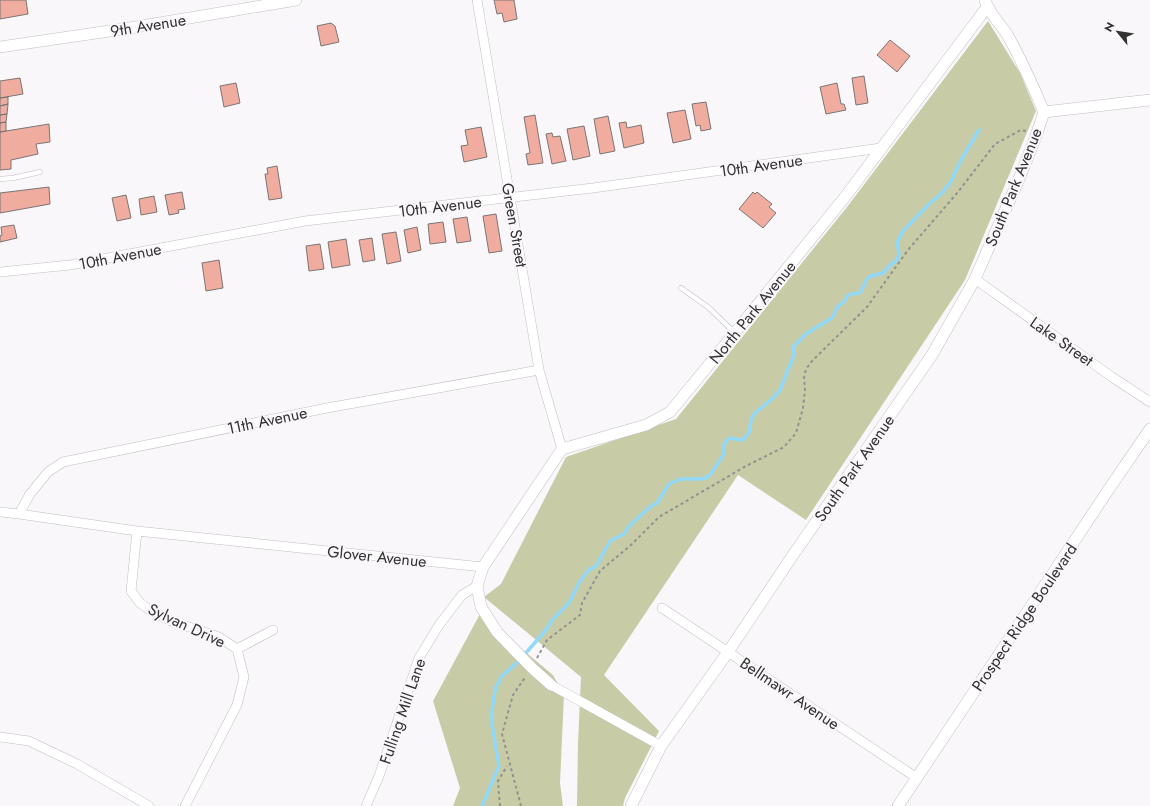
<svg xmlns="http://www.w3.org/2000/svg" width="1150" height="806" font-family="Jost,sans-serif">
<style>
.green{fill:#c7cca6}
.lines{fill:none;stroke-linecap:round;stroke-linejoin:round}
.stream{stroke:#92d9f9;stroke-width:3.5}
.building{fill:#f1aca0;stroke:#7a7574}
.service-casing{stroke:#c1bec2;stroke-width:5.5}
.minor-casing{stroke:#c1bec2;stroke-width:10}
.tertiary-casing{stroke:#c1bec2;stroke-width:12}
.path{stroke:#929092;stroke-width:2;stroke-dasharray:3 3;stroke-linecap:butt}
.service{stroke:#fff;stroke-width:4.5}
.minor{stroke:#fff;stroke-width:9}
.tertiary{stroke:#fff;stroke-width:11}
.labels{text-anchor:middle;stroke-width:4;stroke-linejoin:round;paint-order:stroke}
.street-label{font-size:16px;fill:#333233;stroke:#faf7fb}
</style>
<rect width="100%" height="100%" fill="#faf7fb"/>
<path class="green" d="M988,21l32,52 16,38 -71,169 -159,240 -68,-45 -134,200 55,56 -34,67 -2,8h-46l1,-63 3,-66 -97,-80 17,-13 65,-127 110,-38 171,-212z
M480,614l73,61 11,20 -4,88 3,23h-110l7,-18 -27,-87z"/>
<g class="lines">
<path class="stream" d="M482,806l17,-40 -7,-41v-14l2,-15 2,-9 6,-11 17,-15 26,-30 8,-12 13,-13 4,-5 10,-20 9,-11 7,-4 14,-25 14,-7 6,-9 21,-19 6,-3 12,-19 12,-5h18l7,-1 4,-3 12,-18 2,-4v-8l3,-5 3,-2 11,2 3,-1 5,-7 2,-12 3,-6 19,-16 7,-8 13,-33 1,-11 13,-13 25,-15 6,-12 6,-4 3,-6 5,-2 7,-1 2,-2 6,-12 2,-2 2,-1 12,-3 7,-8 7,-5 2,-6 -2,-12 6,-11 26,-27 14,-12 8,-11 10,-21 18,-30"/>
</g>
<path class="building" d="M0,0h26l2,14 -28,5z
M494,0h20l3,19 -13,3 -2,-9 -5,1z
M331,23l4,3 4,16 -18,4 -4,-20z
M890,40l20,16 -13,16 -20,-17z
M864,76l4,27 -12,2 -4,-27z
M20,78l3,16 -23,4v-17z
M236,83l4,20 -16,4 -4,-21z
M837,83l4,21h3l2,6 -20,4 -6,-27z
M8,97v7l-8,2v-8z
M706,102l5,27 -10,2 -1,-6 -4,1 -4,-22z
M8,104l-1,10 -7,1v-9z
M685,110l6,29 -18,4 -6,-30z
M7,114l-1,8 -6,1v-8z
M535,115l8,48 -15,2 -2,-11 4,-1 -6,-36z
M608,116l7,35 -15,3 -6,-35z
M6,122v9l-6,1v-9z
M626,122l1,6 14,-3 3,18 -20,5 -5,-25z
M49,124l1,18 -14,2 2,10 -27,6v9l-11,1v-38z
M584,126l6,30 -17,4 -6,-31z
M481,127l6,30 -23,5 -3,-16 7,-1 -3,-15z
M552,133l1,4 7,-1 6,25 -14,3 -6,-30z
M277,166l5,32 -13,2 -4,-26h3l-1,-6z
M49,187l1,17 -50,9v-20z
M182,192l3,17 -7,1 1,3 -10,2 -4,-20z
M753,192l2,2 2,-2 15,12 -3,3 7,6 -13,15 -24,-19z
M126,195l5,23 -14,3 -5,-23z
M154,196l3,16 -16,3 -2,-16z
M496,214l6,37 -13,2 -6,-37z
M467,217l4,24 -14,2 -4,-24z
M443,222l3,20 -16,2 -2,-20z
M14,225l3,13 -17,4v-6l2,-1 -1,-8z
M417,227l4,23 -13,3 -4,-23z
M396,232l5,29 -14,3 -5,-30z
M372,238l3,22 -12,2 -4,-22z
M346,239l4,26 -18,3 -4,-26z
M320,244l4,25 -15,2 -3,-25z
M219,260l4,28 -17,3 -4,-28z"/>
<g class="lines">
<defs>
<path id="service" d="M0,179l13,-1 27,-6
M681,288l27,19 27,26"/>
<path id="minor" d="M477,0l62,370 23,79
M0,272l70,-7 235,-44 288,-33 288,-40
M975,279l137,98 38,25
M0,512l19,2 118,17 346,36
M19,514l11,-20 18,-22 15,-10 264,-54 212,-38
M137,531l-6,60 9,12 10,7 21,11 48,16 18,12 7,28 -7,28 -52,101
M662,608l255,170
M237,649l36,-19
M551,685l110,61
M0,737l29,4 48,23 72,42
M366,806l13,-30 40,-118 20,-33 23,-30 15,-9"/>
<path id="tertiary" d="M985,0c4,14 16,24 23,36 14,25 25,50 36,76
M0,47l130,-19 166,-28
M1044,112l106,-12
M551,685l-19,-17 -35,-36 -16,-25 -4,-21 6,-19 79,-118 84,-24 24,-13 42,-51 133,-164 142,-190
M631,806l30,-60 67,-94 65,-97 139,-200 43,-76 44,-100 16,-40 9,-27
M898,806l213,-320 39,-57"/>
</defs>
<use href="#service" class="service-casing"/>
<use href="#minor" class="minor-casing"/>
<use href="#tertiary" class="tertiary-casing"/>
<path class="path" d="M537,658l10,-18 33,-25 2,-12 18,-32 31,-26 28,-28 87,-51 38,-19 12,-14 7,-25 2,-18 -1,-12 2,-9 6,-8 55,-54 41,-57 50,-58 37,-48 26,-14 5,1
M500,806l-2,-25 9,-15
M521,806l-19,-72 11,-39 13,-19"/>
<use href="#service" class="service"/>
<use href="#minor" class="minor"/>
<use href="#tertiary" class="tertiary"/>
</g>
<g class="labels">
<g class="street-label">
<text transform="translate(148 25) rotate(-9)" y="6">9th Avenue</text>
<text transform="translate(761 165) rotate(-8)" y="6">10th Avenue</text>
<text transform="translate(1013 187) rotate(-68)" y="6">South Park Avenue</text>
<text transform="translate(440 206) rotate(-7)" y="6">10th Avenue</text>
<text transform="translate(515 225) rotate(80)" y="6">Green Street</text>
<text transform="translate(120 256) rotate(-11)" y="6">10th Avenue</text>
<text transform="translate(752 312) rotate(-51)" y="6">North Park Avenue</text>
<text transform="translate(1062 341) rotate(35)" y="6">Lake Street</text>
<text transform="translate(267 420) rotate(-12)" y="6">11th Avenue</text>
<text transform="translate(854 468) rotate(-55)" y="6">South Park Avenue</text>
<text transform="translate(377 556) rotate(6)" y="6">Glover Avenue</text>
<text transform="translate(1024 617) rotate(-56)" y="6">Prospect Ridge Boulevard</text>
<text transform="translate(187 625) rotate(25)" y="6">Sylvan Drive</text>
<text transform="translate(790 693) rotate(34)" y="6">Bellmawr Avenue</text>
<text transform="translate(402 711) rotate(-71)" y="6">Fulling Mill Lane</text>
</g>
</g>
<g transform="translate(1118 32) rotate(300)" stroke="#faf7fb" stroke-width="3" paint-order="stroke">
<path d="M0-3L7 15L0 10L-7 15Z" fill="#333233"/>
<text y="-6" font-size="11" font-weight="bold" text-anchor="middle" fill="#333233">N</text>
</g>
</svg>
